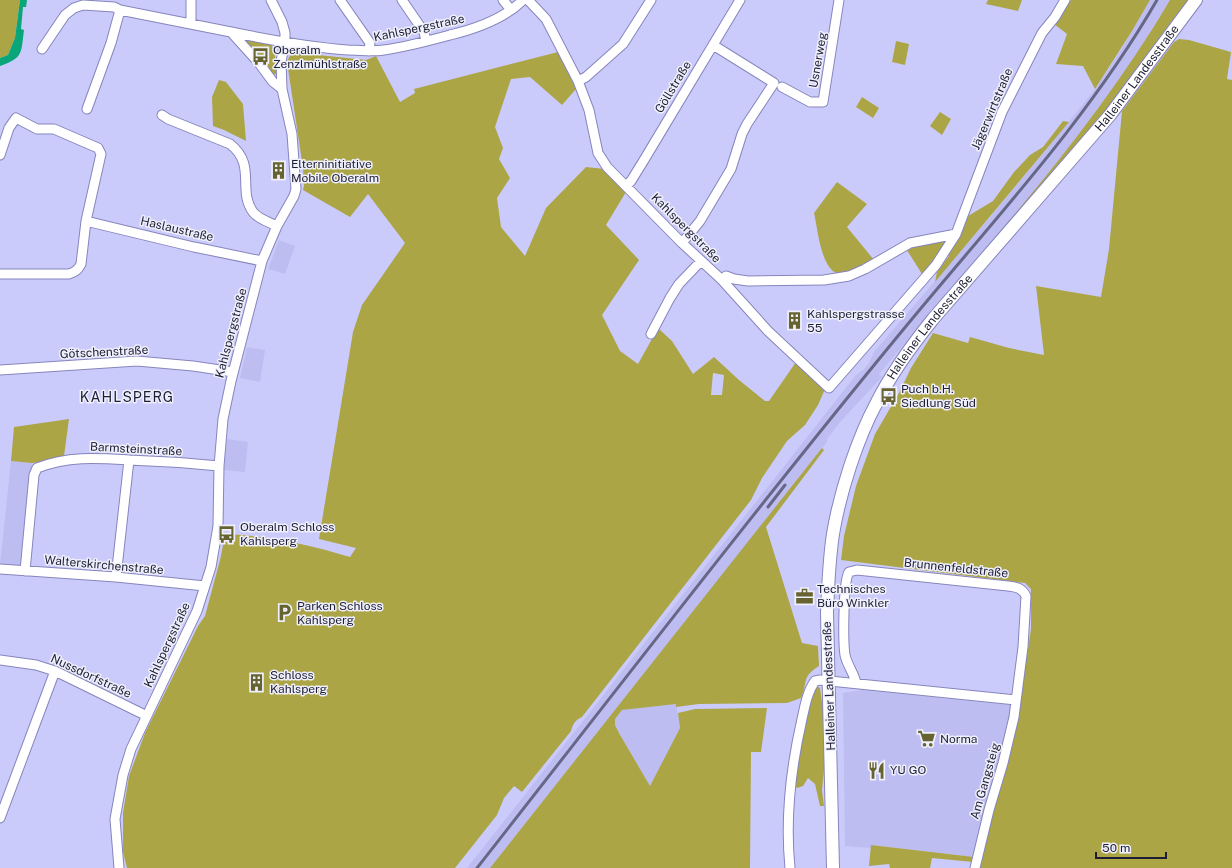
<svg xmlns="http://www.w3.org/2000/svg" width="1232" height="868" font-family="'Public Sans',sans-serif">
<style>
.built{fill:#bdbdf1}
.green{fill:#aca546;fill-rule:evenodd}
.water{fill:#08a678}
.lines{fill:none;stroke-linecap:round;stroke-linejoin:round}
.minor-casing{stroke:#8685bd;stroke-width:11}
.secondary-casing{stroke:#8685bd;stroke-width:14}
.minor{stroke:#fff;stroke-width:9}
.secondary{stroke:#fff;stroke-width:12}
.rail{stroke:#666687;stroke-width:3}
.labels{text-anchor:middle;stroke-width:3;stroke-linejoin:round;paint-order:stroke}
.street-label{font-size:12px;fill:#1e1d33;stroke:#eff0fc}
.poi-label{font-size:12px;fill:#1e1d33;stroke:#eff0fc;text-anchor:start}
.quarter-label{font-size:14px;letter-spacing:1px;fill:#1e1d33;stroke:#eff0fc}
</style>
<rect width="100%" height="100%" fill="#cbcbfb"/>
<path class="built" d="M1150,0h20l-40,65 -65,88 -60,74 -126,147 3,3 -41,44 -14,18v3l-337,426h-23l389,-493 7,-5 6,-7 5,-11 118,-137 77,-93 26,-33 23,-34z
M279,240l16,6 -10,28 -17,-5z
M247,347l18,3 -5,32 -20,-4z
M227,439l21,3 -3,30 -21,-2z
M11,461l21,2 -10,100 -3,3 -19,-1z
M862,690l148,15 3,2 -39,150 -102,-12 -1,3 -26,-2 -2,-153z
M676,704l4,24 -30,58 -31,-53 -4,-8v-6l7,-9z"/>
<path class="green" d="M0,0h20l-5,38 -7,17 -8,3z
M988,0h34l-4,11 -32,-7z
M1071,0h79l-14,24 -4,7 -37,58 -12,-23 -27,-2 11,-30 -13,-10z
M1170,0h21l-77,103 -179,205c84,-98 169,-196 235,-308z
M244,38l27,6c4,8 6,21 5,30l-3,1 -11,-16 -17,-18z
M1179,39l10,1 42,12 -4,27 5,1v788h-255l21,-79 12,-36 10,-51 11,-73v-40l-6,-6 -184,-23 3,-24 12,-50 19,-52 24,-41 12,-25 22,-35 35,10 2,-6 39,11 35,7 -8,-69 65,11 8,-48 13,-138 52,-69z
M896,41l13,3 -4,21 -13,-3z
M558,52l18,37 -14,16 -32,-28 -19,2 -16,48 8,21 -4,11 11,19 -13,20 4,29 24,29 21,-48 40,-41 19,2 21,23 -20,33 33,35 -37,55 18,36 18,13 20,-36 14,13 21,33 21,-17 25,23 26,21h4l27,-39 29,27 -7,16 -13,20 -18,16 -25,37 -11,22 -169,217c-7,3 -9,7 -11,14l-49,61 -8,-6 -10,12 -7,17 -42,53h-328l-4,-16v-39l6,-37 16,-43 53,-107 7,-10 15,-56 5,-24 3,-2c41,2 83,11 122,23l6,-9 -37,-9 34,-207 9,-27 43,-62 -37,-49 -18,23 -47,-27 1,-5 -1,-17 -16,-106 2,-5 3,-3 7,-1 67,7 10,-4 24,46 15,-9 -1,-4zM713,373l11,2 -2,20h-11z
M219,80l7,2 17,22 3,37 -22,-11 -11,-4 -1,-29z
M862,97l17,11 -6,10 -17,-11z
M940,112l11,7 -9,16 -12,-9z
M1063,121l6,1 -134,160 2,-10 12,-16 -6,-6 -13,18 -8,6 -17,-27 48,-16 8,4 7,-19 25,-15 21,-29 16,-17 13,-8z
M837,182l30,22 -20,23 27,33c-8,4 -24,13 -32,14 -21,1 -24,-45 -28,-61z
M69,419l-5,37 -23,6 -9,1 -21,-2 3,-34z
M822,448l2,2 -58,77 36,116 16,3 1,20c-18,11 -11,17 -18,32l-14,5 -88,1 -23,3v-3l-54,6 -7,9v6l4,8 31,53 30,-58 -2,-15 17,-4 72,-1 -6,44h-10l-1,116h-260z
M817,686l3,2 5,36 -1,46 -2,20 2,16h-4l-5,-22 -7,-6 -5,8 -6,2 -2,-2c4,-34 10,-66 20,-98z
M871,845l103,12 -1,5 -41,-4 -2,10h-40l-1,-4 -20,2z"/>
<path class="water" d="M20,0h7l-1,7h-3l-2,22 3,1c-3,22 0,28 -24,36v-8l8,-3 7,-17z"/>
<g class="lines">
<defs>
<path id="minor" d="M191,0v24
M340,0l30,43 -1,8
M402,0l22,32 2,9
M503,0l8,10
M528,0l18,19 32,62 11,29 9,43 9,14 75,76 40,37 46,51 61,57 107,-123 20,-31 46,-122 40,-79 13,-16 10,-17
M231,32c39,8 77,15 117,18 12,0 24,2 36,0 22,-3 44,-9 66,-15 25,-6 54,-16 73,-35
M42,49l23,-34 9,-7 9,-3 31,2 6,3 111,22 28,31 14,19 9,7
M578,81l8,-4 37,-33 28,-44
M782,87l28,15h13l16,-102
M87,109l24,-66 9,-33
M162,115l6,4 62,25c27,21 7,46 23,68 5,7 16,10 24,14
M0,155l9,-27 7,-10 21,11h17l44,19 3,6 -15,67 -5,43c-3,6 -6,8 -12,10h-69
M626,186l5,-5 13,-21 96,-160
M86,221l108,26 68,14
M682,243l18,-22 31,-52 11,-35 5,-10 27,-41 -61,-38
M722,280l4,-4 8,3 14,2 76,-1 25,-4 16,-7 45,-26 46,-9
M651,334l19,-36 9,-14 22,-23
M0,370l137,-9 56,5 40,6
M0,569l116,8 89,9
M25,571l9,-96 3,-7c32,-12 59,-10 92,-8 30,1 60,3 90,6
M116,577l13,-117
M0,660l36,5 19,6 92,45
M856,683c-2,-10 -9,-18 -11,-28 -2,-13 -2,-74 4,-83l8,-2 151,16c9,1 14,2 18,10l-3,51 -9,70 -11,46 -14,47 -14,58
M0,818l55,-147
M119,868l-4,-49 8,-44 8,-26 66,-138 14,-44 7,-41 1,-60 4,-47 8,-38 31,-120 15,-35 17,-30 2,-7 -4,-55 -10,-45 -1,-28 4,-18v-10l-3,-11 -11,-22
M790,868c-5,-50 1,-101 12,-149 3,-13 5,-27 13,-38l5,-1 196,20"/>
<g id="secondary">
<path id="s1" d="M833,868l-6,-255c1,-27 2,-53 6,-79 7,-42 24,-95 44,-132 15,-30 35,-57 56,-83l177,-204 86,-115"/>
</g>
</defs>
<use href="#minor" class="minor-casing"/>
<use href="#secondary" class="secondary-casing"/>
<use href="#minor" class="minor"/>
<use href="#secondary" class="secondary"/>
<path class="rail" d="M768,507l17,-22
M477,868c138,-176 274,-353 416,-526 91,-112 192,-217 264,-342"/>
</g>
<defs>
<symbol id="bus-bare" viewBox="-9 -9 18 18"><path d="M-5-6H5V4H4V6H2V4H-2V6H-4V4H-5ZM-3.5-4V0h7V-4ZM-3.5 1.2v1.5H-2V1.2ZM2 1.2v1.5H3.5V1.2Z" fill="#676330" stroke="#eff0fc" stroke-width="2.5" paint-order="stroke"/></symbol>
<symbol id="building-bare" viewBox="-9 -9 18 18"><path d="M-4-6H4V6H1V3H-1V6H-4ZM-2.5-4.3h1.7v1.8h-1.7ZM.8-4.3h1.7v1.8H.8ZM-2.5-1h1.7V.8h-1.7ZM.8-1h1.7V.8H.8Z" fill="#676330" stroke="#eff0fc" stroke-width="2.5" paint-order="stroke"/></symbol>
<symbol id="office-bare" viewBox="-9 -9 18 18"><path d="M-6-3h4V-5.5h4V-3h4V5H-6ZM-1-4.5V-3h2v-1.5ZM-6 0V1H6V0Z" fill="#676330" stroke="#eff0fc" stroke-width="2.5" paint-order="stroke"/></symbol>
<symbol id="parking-bare" viewBox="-9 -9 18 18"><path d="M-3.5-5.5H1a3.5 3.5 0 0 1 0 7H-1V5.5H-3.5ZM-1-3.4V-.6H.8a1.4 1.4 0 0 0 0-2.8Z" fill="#676330" stroke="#eff0fc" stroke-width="2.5" paint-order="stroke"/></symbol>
<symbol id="supermarket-bare" viewBox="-9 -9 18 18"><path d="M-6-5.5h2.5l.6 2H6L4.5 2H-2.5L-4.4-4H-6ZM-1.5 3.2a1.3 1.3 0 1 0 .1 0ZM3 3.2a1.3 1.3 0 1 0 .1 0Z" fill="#676330" stroke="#eff0fc" stroke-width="2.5" paint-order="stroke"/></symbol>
<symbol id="restaurant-bare" viewBox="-9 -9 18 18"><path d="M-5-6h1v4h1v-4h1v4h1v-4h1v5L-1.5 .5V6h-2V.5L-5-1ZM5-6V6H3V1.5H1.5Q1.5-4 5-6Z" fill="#676330" stroke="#eff0fc" stroke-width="2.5" paint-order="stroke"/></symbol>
</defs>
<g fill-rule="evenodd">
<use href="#bus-bare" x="248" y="44" width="25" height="25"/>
<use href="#building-bare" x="266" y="158" width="25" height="25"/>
<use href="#building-bare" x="782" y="308" width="25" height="25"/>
<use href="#bus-bare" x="876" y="384" width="25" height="25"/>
<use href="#bus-bare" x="214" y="522" width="25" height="25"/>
<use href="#office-bare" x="792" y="584" width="25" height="25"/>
<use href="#parking-bare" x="272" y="600" width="25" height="25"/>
<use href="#building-bare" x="244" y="670" width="25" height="25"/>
<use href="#supermarket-bare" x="914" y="726" width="25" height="25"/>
<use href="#restaurant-bare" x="864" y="758" width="25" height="25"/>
</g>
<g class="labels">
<g class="street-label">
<text transform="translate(419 28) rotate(-12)" y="4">Kahlspergstraße</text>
<text transform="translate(818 60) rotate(-80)" y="4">Usnerweg</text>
<text dy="4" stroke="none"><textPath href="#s1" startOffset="890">Halleiner Landesstraße</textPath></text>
<text transform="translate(673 87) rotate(-59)" y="4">Göllstraße</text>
<text transform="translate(992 109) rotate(-67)" y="4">Jägerwirtstraße</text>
<text transform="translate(686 228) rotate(45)" y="4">Kahlspergstraße</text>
<text transform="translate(177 229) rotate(13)" y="4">Haslaustraße</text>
<text dy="4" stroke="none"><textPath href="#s1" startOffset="566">Halleiner Landesstraße</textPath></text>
<text transform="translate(231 333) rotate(-75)" y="4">Kahlspergstraße</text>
<text transform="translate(104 352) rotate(-3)" y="4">Götschenstraße</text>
<text transform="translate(136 449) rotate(3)" y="4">Barmsteinstraße</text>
<text transform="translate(104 565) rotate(5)" y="4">Walterskirchenstraße</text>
<text transform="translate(956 568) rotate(6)" y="4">Brunnenfeldstraße</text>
<text transform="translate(167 645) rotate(-65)" y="4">Kahlspergstraße</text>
<text transform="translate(91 676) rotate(25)" y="4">Nussdorfstraße</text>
<text transform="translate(829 686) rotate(-92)" y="4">Halleiner Landesstraße</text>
<text transform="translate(985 781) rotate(-74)" y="4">Am Gangsteig</text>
</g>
<g class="poi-label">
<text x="273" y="54">Oberalm<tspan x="273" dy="14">Zenzlmühlstraße</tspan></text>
<text x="291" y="168">Elterninitiative<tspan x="291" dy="14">Mobile Oberalm</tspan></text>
<text x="807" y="318">Kahlspergstrasse<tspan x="807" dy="14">55</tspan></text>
<text x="901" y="393">Puch b.H.<tspan x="901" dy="14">Siedlung Süd</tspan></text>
<text x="240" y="531">Oberalm Schloss<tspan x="240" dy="14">Kahlsperg</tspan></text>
<text x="817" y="593">Technisches<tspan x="817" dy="14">Büro Winkler</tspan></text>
<text x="297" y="610">Parken Schloss<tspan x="297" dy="14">Kahlsperg</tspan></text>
<text x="270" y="679">Schloss<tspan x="270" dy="14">Kahlsperg</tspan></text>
<text x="940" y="743">Norma</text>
<text x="890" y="774">YU GO</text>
</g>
<g class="quarter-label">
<text x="127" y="402">KAHLSPERG</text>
</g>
</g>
<path d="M1096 852v6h70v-6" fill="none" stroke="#1e1d33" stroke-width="2"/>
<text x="1102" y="852" font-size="12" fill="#1e1d33" stroke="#eff0fc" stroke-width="3" paint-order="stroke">50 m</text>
</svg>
